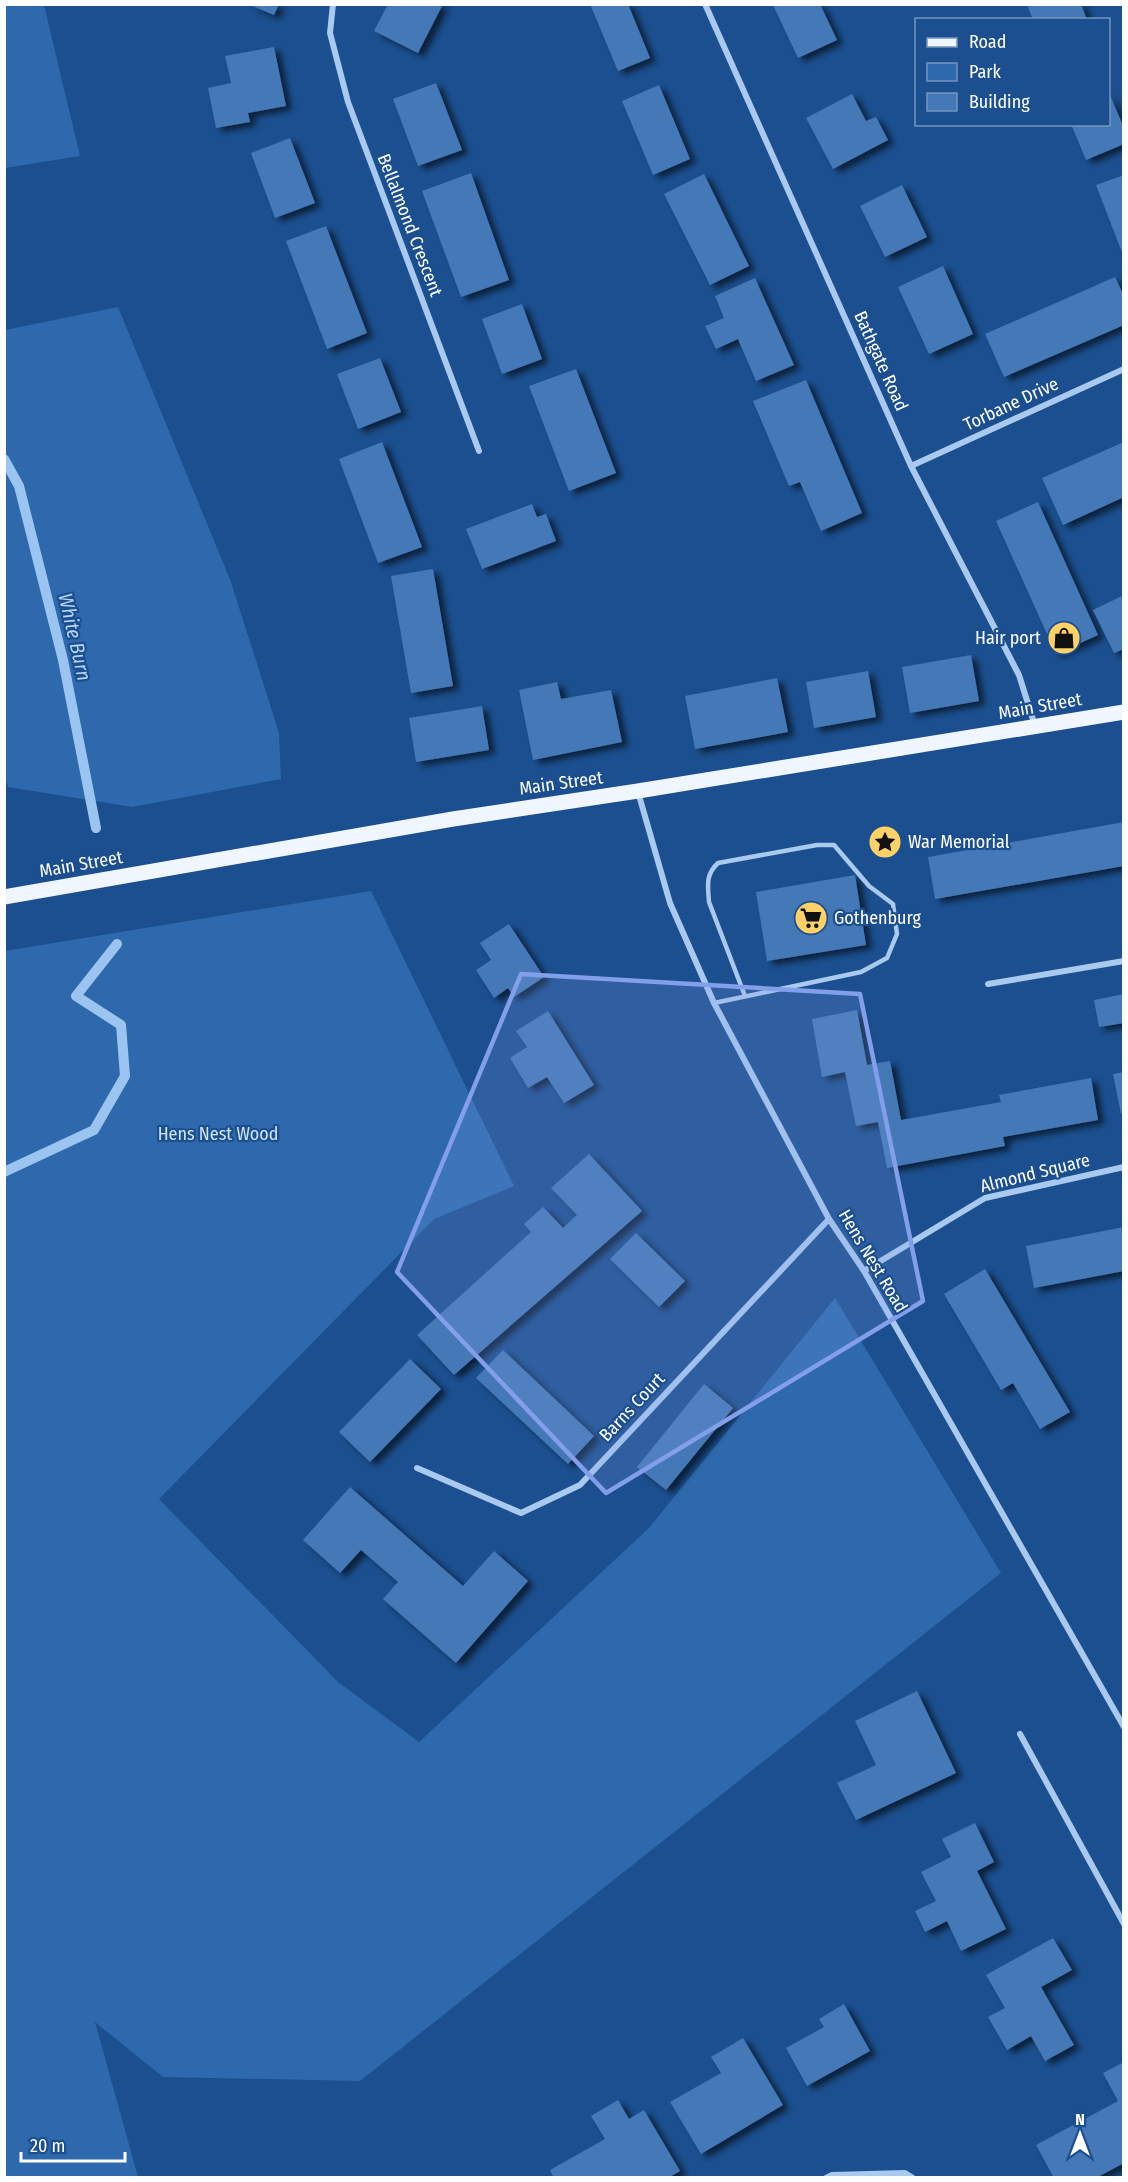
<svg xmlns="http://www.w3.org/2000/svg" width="1128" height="2182" viewBox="0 0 1128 2182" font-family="'Fira Sans Condensed',sans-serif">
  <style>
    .green { fill: #2e69ad }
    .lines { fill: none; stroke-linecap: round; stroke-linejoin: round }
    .stream { stroke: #9cc4f0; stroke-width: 10 }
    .building { fill: #4478b7; filter: url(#shadow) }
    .lane { stroke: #a9c9ee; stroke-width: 4.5 }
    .street { stroke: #a9c9ee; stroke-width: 6 }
    .primary { stroke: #f0f6ff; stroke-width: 15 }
    .marked { fill: #839eea; fill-opacity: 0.2; stroke: #839eea; stroke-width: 4.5; stroke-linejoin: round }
    .labels { text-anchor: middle; stroke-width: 4.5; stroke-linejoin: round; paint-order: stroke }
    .street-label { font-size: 18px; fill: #fff; stroke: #1b4f8f }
    .poi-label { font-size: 18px; fill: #fff; stroke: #1b4f8f; text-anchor: start }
    .park-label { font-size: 18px; fill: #cfe3fa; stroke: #1b4f8f }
    .water-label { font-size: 20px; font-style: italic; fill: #b5d3f5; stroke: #1b4f8f }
  </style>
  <defs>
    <filter id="shadow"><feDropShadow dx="6" dy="4" stdDeviation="3" flood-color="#0009"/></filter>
  </defs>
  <rect width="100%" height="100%" fill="#1b4f8f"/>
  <path class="green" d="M5 4 44 5 80 156 5 168Z
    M118 307 231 582 279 733 281 779 132 807 8 787 4 774 5 330Z
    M371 891 514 1186 434 1219 159 1499 338 1682 419 1742 649 1528 835 1298 1001 1573 360 2081 163 2077 95 2022 138 2177H5V951Z"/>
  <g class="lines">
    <path class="stream" d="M4 459 19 486 63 660 96 828
      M4 1172 94 1130 125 1076 121 1025 76 996 117 944"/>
  </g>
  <path class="building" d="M248 4H279L274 15Z
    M388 4H443L418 53 374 31Z
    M590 4H628L650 58 618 71Z
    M820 4 837 40 798 58 773 5Z
    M1027 4H1081L1087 20H1033Z
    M274 47 286 106 248 113 250 122 216 128 208 88 231 83 225 56Z
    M436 83 462 150 418 166 393 99Z
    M659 85 690 159 653 175 622 101Z
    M1109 93 1124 128V144L1086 160 1071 124H1108Z
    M852 94 866 121 876 117 888 140 833 169 806 118Z
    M290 138 315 203 275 218 251 153Z
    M471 173 509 280 461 297 422 191Z
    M704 174 749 266 710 285 664 194Z
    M1124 175V255H1123L1096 185Z
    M902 185 927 237 885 257 860 206Z
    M326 226 367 333 327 349 286 241Z
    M943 266 973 334 929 354 898 287Z
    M1115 277 1124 296V325L1004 377 985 334Z
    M755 278 794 365 756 381 738 339 716 349 705 326 724 318 715 296Z
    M522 304 542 359 502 374 482 319Z
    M380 358 401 412 358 429 337 374Z
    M576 369 616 473 569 491 529 386Z
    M806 380 862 513 821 531 800 482 789 486 753 401Z
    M382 442 422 547 378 563 339 459Z
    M1124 442V497L1063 525 1042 478Z
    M1038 502 1098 635 1056 654 996 521Z
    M532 504 537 517 546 514 556 541 482 569 466 529Z
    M433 569 453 686 411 693 391 576Z
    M1124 595V649L1114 653 1093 610Z
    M971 655 979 701 910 713 902 667Z
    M868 671 876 717 814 728 806 682Z
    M777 678 788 732 695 749 685 696Z
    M557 682 561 699 611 690 622 742 533 760 519 690Z
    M482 706 489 750 416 762 409 718Z
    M1124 822V866L935 899 928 857Z
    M855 875 866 945 767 961 756 892Z
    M509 924 544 977 514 997 508 988 494 998 476 970 491 960 480 943Z
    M1124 994V1023L1099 1027 1094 1000Z
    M857 1010 867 1065 890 1061 901 1120 1001 1102 999 1095 1091 1078 1098 1120 1003 1137 1005 1146 887 1168 878 1122 856 1126 845 1072 822 1077 812 1019Z
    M548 1011 594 1085 564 1103 547 1077 528 1088 510 1058 527 1047 516 1031Z
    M1124 1072V1114H1121L1113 1074Z
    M589 1154 642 1211 454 1375 417 1335 531 1232 524 1224 543 1207 563 1228 577 1215 551 1188Z
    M1124 1227V1271L1034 1288 1026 1246Z
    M636 1233 685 1281 659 1307 610 1259Z
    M985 1269 1070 1412 1040 1429 1013 1383 1001 1390 944 1294Z
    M503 1350 594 1436 568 1464 476 1378Z
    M410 1359 441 1389 370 1462 339 1432Z
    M704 1384 733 1408 666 1490 637 1467Z
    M350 1487 463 1586 494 1551 528 1581 456 1663 383 1599 398 1582 361 1550 340 1573 303 1540Z
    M917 1691 956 1773 856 1820 837 1783 876 1765 855 1721Z
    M975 1823 994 1862 977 1871 1006 1929 961 1951 947 1921 925 1932 915 1911 936 1901 921 1872 951 1857 942 1839Z
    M1053 1938 1072 1970 1041 1987 1074 2045 1045 2061 1031 2036 1007 2050 988 2017 1005 2008 986 1975Z
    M844 2004 870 2051 807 2086 786 2048 824 2027 819 2019Z
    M743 2038 783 2105 701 2154 670 2102 721 2073 711 2057Z
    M1124 2062V2163L1096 2178H1054L1036 2145 1118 2101 1103 2073Z
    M618 2100 629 2119 644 2110 680 2171 668 2178H554L550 2170 605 2139 591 2116Z"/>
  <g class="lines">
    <path class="lane" d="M714 1003 861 972 887 958 897 934 893 904 869 886 834 845H817L718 863C705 875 708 886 709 902L745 996"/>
    <path class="street" d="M333 4 330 33 348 102 479 451
      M705 4 911 466 1019 675 1035 726
      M911 466 1124 369
      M638 792 670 903 714 1003 829 1219 864 1271 1124 1727
      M988 984 1124 961
      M864 1271 985 1198 1124 1167
      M417 1468 521 1513 580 1485 829 1219
      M1020 1734 1124 1924
      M826 2178 832 2175 905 2173 913 2178"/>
    <path class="primary" d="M4 897 453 819 638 791 1124 712"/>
  </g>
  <path class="marked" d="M521 974 860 994 923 1301 606 1493 397 1272Z"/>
  <defs>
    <g id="shop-disc" transform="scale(1.725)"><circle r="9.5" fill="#ffd166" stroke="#1b4f8f"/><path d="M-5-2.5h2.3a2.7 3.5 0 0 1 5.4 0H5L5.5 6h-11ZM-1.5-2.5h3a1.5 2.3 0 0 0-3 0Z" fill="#111"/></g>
    <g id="sight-disc" transform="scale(1.725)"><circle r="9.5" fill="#ffd166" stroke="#1b4f8f"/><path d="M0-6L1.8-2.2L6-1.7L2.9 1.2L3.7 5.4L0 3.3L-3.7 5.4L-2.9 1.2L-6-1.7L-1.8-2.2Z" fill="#111"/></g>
    <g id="supermarket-disc" transform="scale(1.725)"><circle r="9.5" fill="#ffd166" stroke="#1b4f8f"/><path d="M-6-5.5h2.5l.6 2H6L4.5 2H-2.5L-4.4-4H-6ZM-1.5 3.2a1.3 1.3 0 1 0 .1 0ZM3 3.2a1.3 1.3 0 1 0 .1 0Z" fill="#111"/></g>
  </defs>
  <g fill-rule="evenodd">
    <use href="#shop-disc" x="1064" y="638"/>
    <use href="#sight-disc" x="885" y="842"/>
    <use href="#supermarket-disc" x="811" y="918"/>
  </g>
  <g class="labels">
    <g class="street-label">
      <text transform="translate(410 225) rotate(69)" y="6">Bellalmond Crescent</text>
      <text transform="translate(881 361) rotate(66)" y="6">Bathgate Road</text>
      <text transform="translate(1011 404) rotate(-25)" y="6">Torbane Drive</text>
      <text transform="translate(1040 706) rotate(-10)" y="6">Main Street</text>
      <text transform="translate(561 783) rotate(-8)" y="6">Main Street</text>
      <text transform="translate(81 864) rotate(-10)" y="6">Main Street</text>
      <text transform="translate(1035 1173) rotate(-14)" y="6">Almond Square</text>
      <text transform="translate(873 1261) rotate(59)" y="6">Hens Nest Road</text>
      <text transform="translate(632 1407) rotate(-47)" y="6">Barns Court</text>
    </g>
    <g class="poi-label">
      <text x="1041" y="644" text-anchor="end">Hair port</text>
      <text x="908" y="848">War Memorial</text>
      <text x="834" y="924">Gothenburg</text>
    </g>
    <g class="park-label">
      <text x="218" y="1140">Hens Nest Wood</text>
    </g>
    <g class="water-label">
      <text transform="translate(75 637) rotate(77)" y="7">White Burn</text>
    </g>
  </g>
  <rect width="1128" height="2182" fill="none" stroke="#ffffff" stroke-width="12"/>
  <rect x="915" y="18" width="195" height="108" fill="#1b4f8f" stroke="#7695bc" stroke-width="1.5"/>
  <rect x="927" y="38" width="30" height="9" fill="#f0f6ff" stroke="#7695bc" stroke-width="1.5"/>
  <text x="969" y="48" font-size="18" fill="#ffffff">Road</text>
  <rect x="927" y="63" width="30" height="18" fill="#2e69ad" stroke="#7695bc" stroke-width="1.5"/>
  <text x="969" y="78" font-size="18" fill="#ffffff">Park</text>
  <rect x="927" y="93" width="30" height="18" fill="#4478b7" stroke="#7695bc" stroke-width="1.5"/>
  <text x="969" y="108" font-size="18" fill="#ffffff">Building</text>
  <g transform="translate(1080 2134)" stroke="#1b4f8f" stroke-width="4.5" paint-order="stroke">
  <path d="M0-4.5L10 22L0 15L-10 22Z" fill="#ffffff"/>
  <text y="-9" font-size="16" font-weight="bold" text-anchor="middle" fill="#ffffff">N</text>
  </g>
  <path d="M21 2152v9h104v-9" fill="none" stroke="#ffffff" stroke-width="3"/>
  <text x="30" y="2152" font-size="18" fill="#ffffff" stroke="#1b4f8f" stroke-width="4.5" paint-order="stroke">20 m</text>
</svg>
